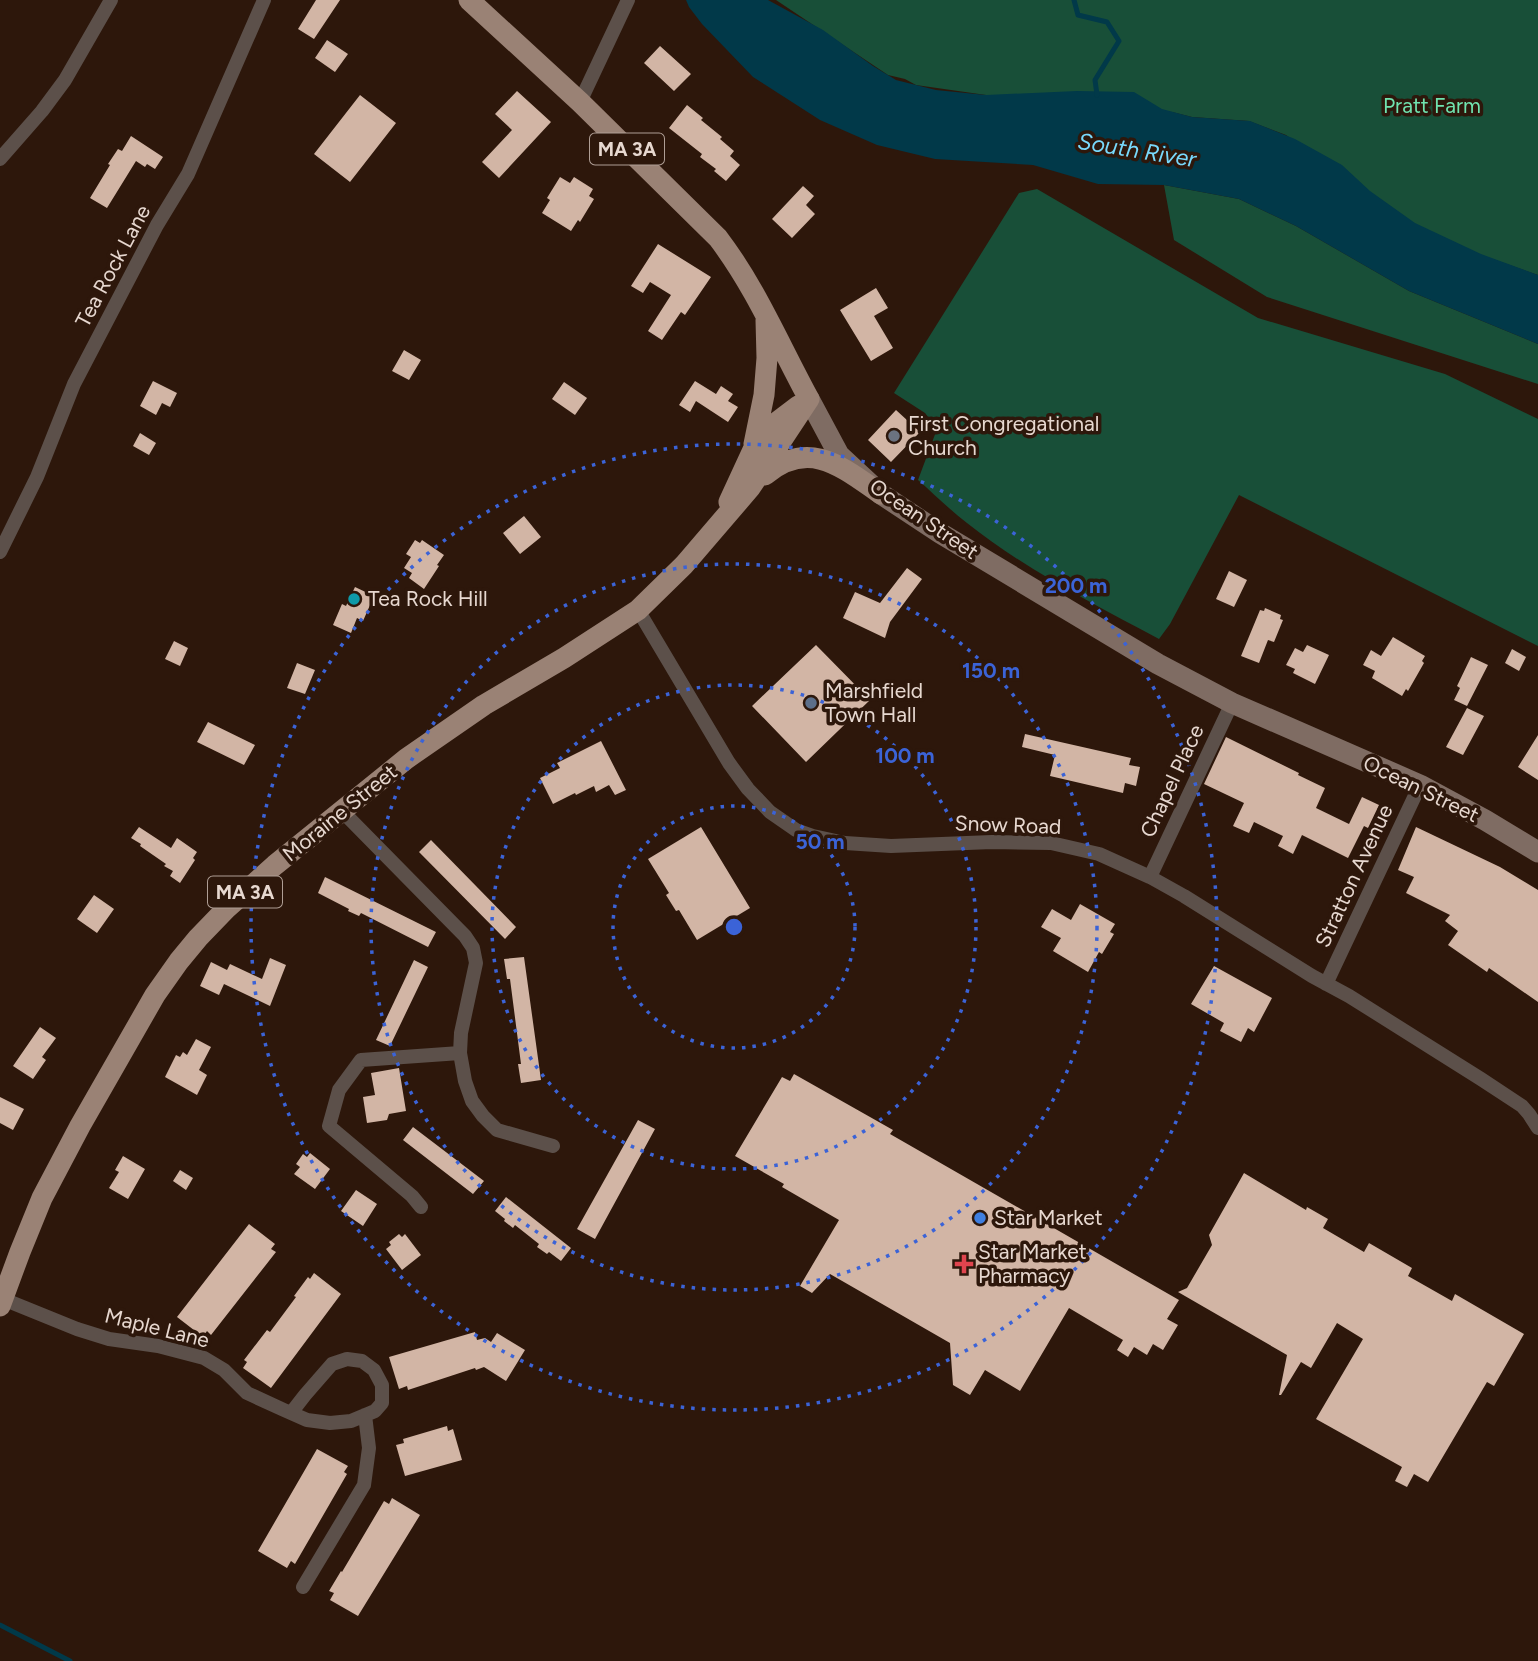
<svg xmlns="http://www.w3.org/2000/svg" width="1538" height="1661" viewBox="0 0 1538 1661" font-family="Figtree,sans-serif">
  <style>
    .green { fill: #184f38 }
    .water { fill: #013949 }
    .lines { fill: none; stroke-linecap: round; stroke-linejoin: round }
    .stream { stroke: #013949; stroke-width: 5 }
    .building { fill: #d2b5a5 }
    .street { stroke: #5c504a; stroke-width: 14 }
    .secondary { stroke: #7f6c63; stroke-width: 21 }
    .primary { stroke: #9a8275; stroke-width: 21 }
    .ring { fill: none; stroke: #3b63d7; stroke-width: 3.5; stroke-dasharray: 3.5 7 }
    .worship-dot { fill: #6b7280; stroke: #2d170b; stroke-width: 2.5 }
    .culture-dot { fill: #0f9aa8; stroke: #2d170b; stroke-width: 2.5 }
    .service-dot { fill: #5c6f8a; stroke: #2d170b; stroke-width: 2.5 }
    .shop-dot { fill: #3f7fe0; stroke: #2d170b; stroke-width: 2.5 }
    .health-dot { fill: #e0444e; stroke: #2d170b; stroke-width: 2.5 }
    .labels { text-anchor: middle; stroke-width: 7; stroke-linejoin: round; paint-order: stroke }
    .shield { fill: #2d170b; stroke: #af9e95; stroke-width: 2 }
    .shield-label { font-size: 19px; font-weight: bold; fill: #e7d8d0 }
    .park-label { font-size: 21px; fill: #70e3af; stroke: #2d170b }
    .street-label { font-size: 21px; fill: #e7d8d0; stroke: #2d170b }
    .poi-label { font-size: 21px; fill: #e7d8d0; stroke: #2d170b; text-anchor: start }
    .water-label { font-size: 23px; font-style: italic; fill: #78d9fc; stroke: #2d170b }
    .centre { fill: #3b63d7; stroke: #2d170b; stroke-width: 3.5 }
    .ring-label { font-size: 21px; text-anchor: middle; font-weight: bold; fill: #3b63d7; stroke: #2d170b; stroke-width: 7; stroke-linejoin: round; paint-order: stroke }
  </style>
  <rect width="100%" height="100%" fill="#2d170b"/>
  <path class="green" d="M776 0H1538V275L1414 232 1286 135 1249 121 1192 117 1172 112 986 95 916 85 905 79 888 75Z
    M1164 185 1239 199 1296 226 1409 291 1538 344V384L1267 297 1174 240Z
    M1037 189 1258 318 1445 374 1538 419V646L1239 495 1170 624 1159 639C1093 604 1025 569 967 523 950 510 934 494 918 480L937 429 925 413 894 393 1019 193Z"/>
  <path class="water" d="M686 0H768L823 30 873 66 896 80 936 90 986 95 1077 91 1134 92 1162 109 1192 117 1250 121 1295 139 1342 165 1370 191 1415 223 1481 254 1538 275V344L1409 291 1296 226 1239 199 1164 185 1098 184 1033 165 935 159 877 145 820 120 753 77 702 24 689 7Z"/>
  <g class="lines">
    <path class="stream" d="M1074 0 1078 15 1107 22 1119 41 1095 80 1097 95
      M0 1625 70 1661"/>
  </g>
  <path class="building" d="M316 0H340L314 39 298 29Z
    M327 40 348 54 335 72 315 58Z
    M660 46 691 74 674 91 644 63Z
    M517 91 551 122 499 178 482 162 512 130 495 114Z
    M360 95 396 123 350 182 314 154Z
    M687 105 703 118 701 120 722 137 720 139 734 151 730 156 740 165 726 181 714 171 716 169 700 157 702 154 669 128Z
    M131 136 163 157 155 169 147 164 145 167 136 161 107 208 90 198 110 165 108 164 118 149 122 151Z
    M560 177 570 183 574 177 593 189 589 196 594 199 580 222 578 220 571 231 542 213 550 200 547 198Z
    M803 186 814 196 806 205 815 214 792 238 772 219Z
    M658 244 711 277 685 315 681 312 662 340 648 331 671 295 650 282 643 293 631 286Z
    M876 288 888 308 874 316 893 348 871 361 840 310Z
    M404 350 421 360 409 380 392 371Z
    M153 381 177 393 170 407 162 403 156 415 140 406Z
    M695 381 716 394 721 386 733 394 728 401 738 407 728 422 696 401 690 412 679 405Z
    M564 382 587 398 575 415 552 399Z
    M896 410 920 432 891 462 868 440Z
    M140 433 156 443 149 455 133 446Z
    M524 516 541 537 520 554 503 533Z
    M415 540 420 543 422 540 444 555 437 565 439 566 424 589 409 578 412 573 404 568 411 557 406 554Z
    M907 568 922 579 890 622 885 638 843 618 855 592 880 603Z
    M1229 571 1247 580 1234 607 1216 599Z
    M355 587 374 596 363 621 357 618 351 633 333 625 342 604 346 606Z
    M1265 608 1281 615 1280 619 1283 620 1274 642 1268 640 1259 663 1241 656 1260 610 1264 611Z
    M1393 637 1425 656 1422 661 1424 663 1408 691 1406 689 1402 696 1372 678 1375 671 1363 665 1371 650 1381 656Z
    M174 641 188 648 180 666 165 659Z
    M816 645 870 700 806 762 752 706Z
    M1307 645 1329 655 1315 684 1293 673 1295 669 1286 665 1295 648 1303 652Z
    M1512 649 1526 657 1519 671 1505 663Z
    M1471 657 1488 665 1467 706 1454 700 1460 688 1457 686Z
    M297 663 315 670 305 694 287 688Z
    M1467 708 1484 716 1463 755 1446 747Z
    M208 722 255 745 244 765 197 742Z
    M1025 734 1131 758 1129 765 1140 767 1136 786 1125 783 1123 793 1050 776 1055 755 1022 747Z
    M1538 735V780L1518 767Z
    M1226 737 1299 773 1298 775 1325 788 1316 808 1349 824 1362 797 1379 805 1368 828 1364 826 1348 858 1302 835 1293 854 1278 846 1283 836 1254 822 1249 833 1233 826 1244 803 1204 784Z
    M601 741 626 790 615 795 609 785 596 792 594 786 576 795 575 793 553 804 540 778 560 768 557 763Z
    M139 827 171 848 177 838 197 852 193 858 195 860 180 883 170 876 173 871 164 866 166 864 140 846 141 844 131 838Z
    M701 827 750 908 697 940 679 910 676 911 666 895 669 893 648 859Z
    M1416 827 1500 867 1538 890V1002L1489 968 1487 972 1448 945 1458 931 1445 921 1450 915 1406 893 1414 877 1398 870Z
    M431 840 516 927 505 939 419 852Z
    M325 877 436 932 428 947 361 913 359 916 348 911 349 909 318 893Z
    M94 895 114 909 97 933 77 919Z
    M1080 904 1115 924 1110 932 1114 934 1102 954 1099 952 1088 972 1053 951 1061 938 1041 927 1052 909 1071 920Z
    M524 957 541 1080 521 1083 518 1064H521L510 979H507L504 959Z
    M270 958 286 965 270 1006 224 984 219 995 200 986 211 962 227 970 230 964 262 979Z
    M414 960 428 967 390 1046 376 1040Z
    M1214 966 1272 998 1254 1032 1248 1028 1241 1042 1220 1031 1224 1023 1191 1004Z
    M40 1027 56 1038 42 1057 46 1060 33 1079 13 1066Z
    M196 1039 211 1047 199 1070 207 1075 197 1095 165 1077 176 1055 180 1057 183 1052 187 1055Z
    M399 1068 406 1111 389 1114 387 1120 367 1123 363 1097 375 1095 371 1073Z
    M794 1074 893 1130 890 1134 1179 1300 1167 1319 1178 1325 1163 1350 1153 1344 1147 1355 1134 1347 1128 1357 1117 1350 1123 1340 1069 1308 1020 1391 985 1370 970 1395 953 1385 950 1343 830 1274 812 1293 800 1286 839 1220 782 1187 784 1184 735 1156 782 1077 790 1081Z
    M0 1097 24 1109 13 1130 0 1123Z
    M638 1120 655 1129 595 1239 577 1229Z
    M413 1127 484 1181 473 1194 403 1140Z
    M310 1153 330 1169 315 1189 294 1174 300 1167 296 1164 303 1154 307 1157Z
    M123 1156 145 1169 128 1199 109 1188 119 1172 115 1170Z
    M180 1170 193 1178 186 1190 173 1181Z
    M1244 1173 1306 1210 1307 1207 1328 1219 1323 1228 1364 1252 1369 1243 1412 1268 1408 1276 1452 1301 1455 1294 1524 1334 1494 1386 1487 1382 1428 1482 1414 1474 1407 1487 1395 1481 1402 1467 1316 1419 1363 1339 1337 1323 1311 1368 1301 1362 1281 1395H1279L1287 1355 1178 1292 1187 1288 1212 1245 1209 1235Z
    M356 1190 377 1204 363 1226 341 1211Z
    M506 1197 571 1248 561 1261 549 1252 547 1254 537 1247 539 1244 515 1225 513 1228 504 1221 505 1219 495 1211Z
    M249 1224 275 1244 271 1249 276 1252 211 1335 207 1331 203 1337 177 1317Z
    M399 1234 402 1237 405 1234 421 1255 402 1270 386 1249 391 1245 389 1242Z
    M314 1273 341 1294 271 1388 243 1368 247 1362 244 1360 267 1330 270 1332 296 1297 294 1296 308 1277 310 1279Z
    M475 1332 477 1340 485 1338 491 1342 497 1333 525 1350 506 1381 484 1367 476 1370 475 1368 408 1390 407 1386 399 1389 389 1357Z
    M447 1426 448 1431 453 1429 462 1460 405 1476 396 1445 404 1443 403 1439Z
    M317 1449 348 1466 344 1472 347 1474 295 1564 291 1561 287 1568 258 1551Z
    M392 1498 420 1515 358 1616 330 1600 334 1593 329 1591 341 1571 342 1572 384 1501 389 1504Z"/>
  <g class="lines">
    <path class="street" d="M580 102 628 0
      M0 159 42 111 65 80 111 0
      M0 552 37 477 74 384 157 225 188 174 264 0
      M638 610 729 763 748 789 770 812 796 830 813 836 845 843 891 846 992 842 1051 843 1099 854 1150 877 1184 896 1312 976 1349 996 1481 1079 1522 1106 1529 1114 1538 1128
      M342 811 465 936 473 948 476 963 461 1033 460 1053 465 1081 472 1101 483 1116 497 1130 553 1146
      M1150 877 1232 703
      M1326 984 1420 785
      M421 1207 412 1196 329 1126 339 1090 361 1060 460 1053
      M3 1299 77 1329 109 1339 158 1346 204 1358 224 1370 247 1393 284 1410 307 1420 330 1423 351 1421 375 1411 382 1403V1385L374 1370 362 1361 347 1359 332 1364 305 1395 291 1413
      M303 1587 364 1485 369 1448 365 1415"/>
    <path class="secondary" d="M809 399 839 455 881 494 940 533 1158 664 1232 703 1420 785 1485 820 1538 852"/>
    <path class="primary" d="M469 0 580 102 718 238C756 288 779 344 809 399
      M754 444 764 395 767 358 766 320
      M765 475C809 438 842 467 881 494
      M729 502 753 450 769 428 798 406
      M0 1306 20 1252 42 1198 80 1126 155 995 179 961 198 938 226 909 275 865 406 759 484 705 564 658 638 610 684 565 750 488 809 399"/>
  </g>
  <g class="ring">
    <circle cx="734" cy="927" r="121"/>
    <circle cx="734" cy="927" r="242"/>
    <circle cx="734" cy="927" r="363"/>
    <circle cx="734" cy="927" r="483"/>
  </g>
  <circle class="worship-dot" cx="894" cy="436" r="7"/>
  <circle class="culture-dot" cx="354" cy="599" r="7"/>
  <circle class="service-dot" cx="811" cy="703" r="7"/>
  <circle class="shop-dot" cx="980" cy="1218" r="7"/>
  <path class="health-dot" d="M960.5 1253.5h7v7h7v7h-7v7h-7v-7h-7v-7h7z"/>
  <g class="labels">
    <g class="shield">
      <rect x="590" y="133.5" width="74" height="31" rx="5"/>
      <rect x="208" y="876.5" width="74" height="31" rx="5"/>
    </g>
    <g class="shield-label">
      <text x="627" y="156">MA 3A</text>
      <text x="245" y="899">MA 3A</text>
    </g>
    <g class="park-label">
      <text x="1432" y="113">Pratt Farm</text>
    </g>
    <g class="street-label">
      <text transform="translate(113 266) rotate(-62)" y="7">Tea Rock Lane</text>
      <text transform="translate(924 519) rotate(34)" y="7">Ocean Street</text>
      <text transform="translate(1172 781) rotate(-65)" y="7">Chapel Place</text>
      <text transform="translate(1421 789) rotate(26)" y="7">Ocean Street</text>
      <text transform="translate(340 813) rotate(-39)" y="7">Moraine Street</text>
      <text transform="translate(1008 825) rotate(2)" y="7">Snow Road</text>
      <text transform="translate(1354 876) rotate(-65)" y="7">Stratton Avenue</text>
      <text transform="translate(157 1328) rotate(14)" y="7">Maple Lane</text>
    </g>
    <g class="poi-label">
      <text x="908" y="431">First Congregational<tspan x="908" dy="24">Church</tspan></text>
      <text x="368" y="606">Tea Rock Hill</text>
      <text x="825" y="698">Marshfield<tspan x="825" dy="24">Town Hall</tspan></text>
      <text x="994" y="1225">Star Market</text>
      <text x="978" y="1259">Star Market<tspan x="978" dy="24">Pharmacy</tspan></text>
    </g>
    <g class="water-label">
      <text transform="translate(1137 150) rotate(9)" y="8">South River</text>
    </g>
  </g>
  <circle cx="734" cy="927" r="10" class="centre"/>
  <g class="ring-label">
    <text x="1076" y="593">200 m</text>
    <text x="991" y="678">150 m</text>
    <text x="905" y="763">100 m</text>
    <text x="820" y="849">50 m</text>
  </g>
</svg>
